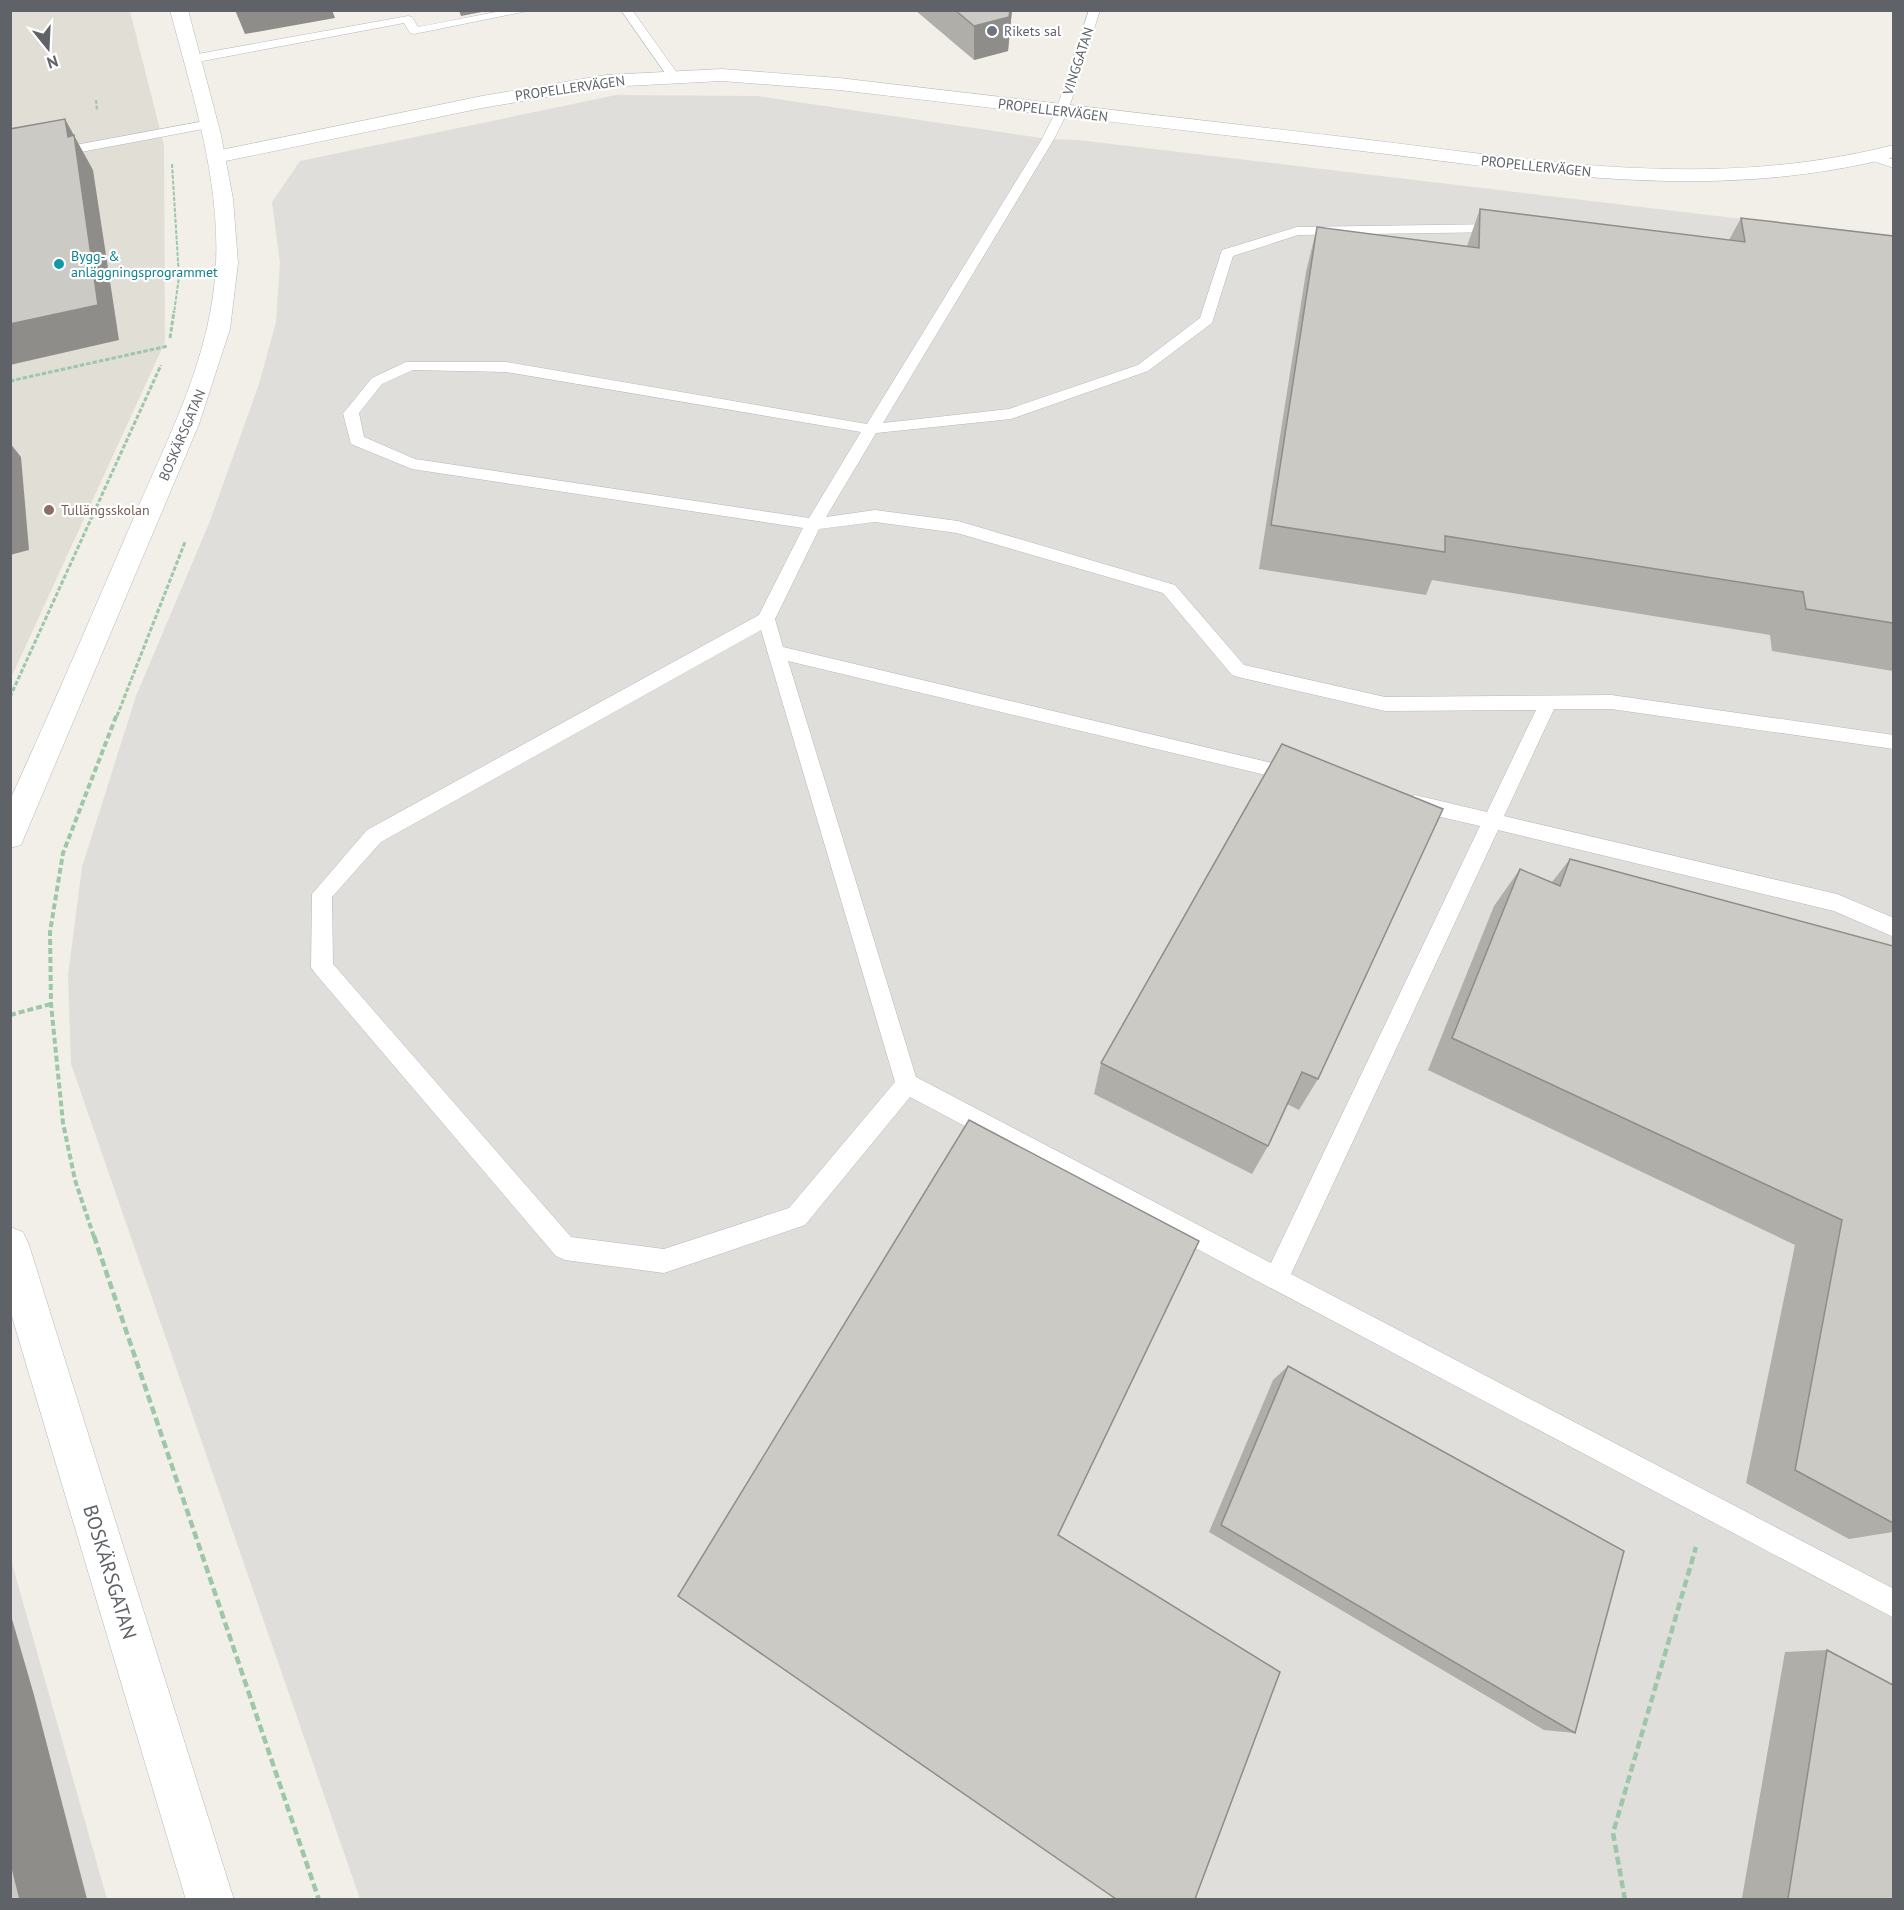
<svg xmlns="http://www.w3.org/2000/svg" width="1904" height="1910" viewBox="0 0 1904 1910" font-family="'PT Sans',sans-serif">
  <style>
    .industrial { fill: #e0deda }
    .education { fill: #e1ded6 }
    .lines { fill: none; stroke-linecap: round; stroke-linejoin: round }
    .service-casing { stroke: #b5b8bc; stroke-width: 1 }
    .minor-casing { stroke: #b5b8bc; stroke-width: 1 }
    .tertiary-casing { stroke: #b5b8bc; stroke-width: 1 }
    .path-far3 { stroke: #9cc7a9; stroke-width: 2; stroke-dasharray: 4 1.5; stroke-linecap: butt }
    .path-far2 { stroke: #9cc7a9; stroke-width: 3; stroke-dasharray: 4.5 2; stroke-linecap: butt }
    .path-far1 { stroke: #9cc7a9; stroke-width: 4; stroke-dasharray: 6 3; stroke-linecap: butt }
    .path { stroke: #9cc7a9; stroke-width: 4.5; stroke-dasharray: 8 4; stroke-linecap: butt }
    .service { fill: #fff; fill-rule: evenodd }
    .minor { fill: #fff; fill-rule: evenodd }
    .tertiary { fill: #fff; fill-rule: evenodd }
    .wall { fill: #afaea9 }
    .shaded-wall { fill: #8f8d8a }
    .building { fill: #cccac5; stroke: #8f8d8a; stroke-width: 1.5 }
    .worship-dot { fill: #6b7280; stroke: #fff; stroke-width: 2 }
    .culture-dot { fill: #0f9aa8; stroke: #fff; stroke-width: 2 }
    .education-dot { fill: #8d6e63; stroke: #fff; stroke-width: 2 }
    .labels { text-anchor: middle; stroke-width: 4.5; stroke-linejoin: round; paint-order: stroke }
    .far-worship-label { font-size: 14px; fill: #5b616d; stroke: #fff; text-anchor: start }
    .far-street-label { font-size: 14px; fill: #5f6368; stroke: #fff }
    .far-culture-label { font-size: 14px; fill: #0d838f; stroke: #fff; text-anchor: start }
    .far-education-label { font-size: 14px; fill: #785e54; stroke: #fff; text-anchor: start }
    .near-street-label { font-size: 20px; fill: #5f6368; stroke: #fff }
  </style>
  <rect width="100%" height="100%" fill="#f1efe8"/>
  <path class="industrial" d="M616 95 757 96 1048 139 1078 140 1893 237V1899H360L71 1064 68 975 82 867 136 696 210 521 259 384 276 322 280 263 272 202 300 161Z
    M11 1560 107 1899H11Z"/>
  <path class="education" d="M11 11H130L164 146 165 342 11 678Z"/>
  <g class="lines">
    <g class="service-casing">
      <path id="service" d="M506 10H532L414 34 410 33 404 23 192 63 186 59 192 55 408 16 412 17 418 27Z
        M621 10H632L680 77 678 80H670Z
        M1089 10H1100L1068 111 1054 139 883 423 1009 409 1138 365 1200 318 1222 250 1297 227 1501 224 1508 228 1501 232 1298 235 1233 256 1212 323 1148 371 1011 419 876 433 826 517 875 510 958 521 1175 585 1244 665 1385 697 1611 695 1894 735V749L1611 709H1554L1504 816 1837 894 1894 918V937L1834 911 1498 830 1291 1274 1894 1589V1618L910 1097 805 1225 664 1273 565 1260 556 1256 315 973 311 967 312 894 367 830 759 615 803 528 412 469 351 444 343 413 346 410 372 378 406 362H506L867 424 1042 139 1056 111ZM413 370 506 372 861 432 809 518 415 459 364 437 359 413 382 384ZM875 522 957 533 1163 593 1232 675 1238 677 1385 711 1536 710 1487 812 1415 795 1408 798 1405 803 1408 808 1415 811 1480 826 1271 1263 916 1077 788 661 1295 782 1302 780 1305 775 1302 770 783 647 775 619 819 529ZM761 630 895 1082 789 1208 664 1249 571 1237 333 964 332 897 381 842Z
        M210 120 216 124 214 127 54 157 10 159V151L54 149Z
        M1874 153 1894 160V168L1870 160 1868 157Z"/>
    </g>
    <g class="minor-casing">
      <path id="minor" d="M722 69 839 78C1010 98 1182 118 1353 138 1540 160 1707 192 1894 145V157C1707 204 1540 172 1353 150 1182 130 1010 110 839 90L722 81 606 87 482 108 216 163 209 161 206 157 209 153 216 151 482 96 606 75Z"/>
    </g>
    <g class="tertiary-casing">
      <path id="tertiary" d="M170 10H188L221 135 233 199 238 263 230 329 199 424 21 845 10 848V800C53 706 93 612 134 517 169 435 212 355 216 264 220 178 192 93 170 10Z
        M10 1227 23 1232 29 1245 234 1900H186L10 1310Z"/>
    </g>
    <path class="path-far3" d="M96 100 97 111
      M172 164 179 277 174 313"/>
    <path class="path-far2" d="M170 338 174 311
      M10 381 168 346
      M10 697 161 365
      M117 716 185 542"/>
    <path class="path-far1" d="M10 1015 51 1004
      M94 1237 75 1180 63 1123 51 1004 50 932 63 853 117 714"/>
    <path class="path" d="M94 1236 319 1900
      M1625 1900 1613 1833 1696 1547"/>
    <use href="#service" class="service"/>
    <use href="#minor" class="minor"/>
    <use href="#tertiary" class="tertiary"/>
  </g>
  <path class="wall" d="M915 10H1012L1008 51 974 60Z
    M1480 209 1729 240 1741 218 1893 236V671L1772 651 1770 635 1432 580 1426 595 1259 569 1306 272 1317 227 1467 246Z
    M1282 744 1318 1079 1299 1110 1287 1104 1268 1146 1252 1174 1094 1094 1101 1063Z
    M1570 859 1893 946V1532L1849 1539 1746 1483 1795 1245 1428 1070 1494 906 1520 869 1552 882Z
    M1288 1366 1575 1733 1544 1730 1209 1532 1273 1380Z
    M1827 1650 1893 1899H1744L1742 1898 1785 1652Z"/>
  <path class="shaded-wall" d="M235 10H332L335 18 245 34Z
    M459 10H492L461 16Z
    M1010 10H1012L1008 51 974 60V26Z
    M65 119 93 170 119 340 10 365V324L68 137Z
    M10 443 21 457 29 550 10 555Z
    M10 1612 34 1695 87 1899H20L10 1859Z"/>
  <path class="building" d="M955 10H1010L1009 17 974 26Z
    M65 119 68 137 74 135 98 305 10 324V129Z
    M1480 209 1745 242 1741 218 1893 236V623L1806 609 1803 592 1445 536V552L1271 525 1317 227 1479 248Z
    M1282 744 1443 809 1318 1079 1302 1072 1268 1146 1101 1063Z
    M1570 859 1893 946V1523L1795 1470 1842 1220 1452 1038 1520 869 1560 886Z
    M969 1120 1199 1241 1058 1535 1280 1672 1195 1899H1116L678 1596Z
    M1288 1366 1624 1551 1575 1733 1221 1525Z
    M1827 1650 1893 1685V1899H1788Z
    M10 1859 20 1899H10Z"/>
  <circle class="worship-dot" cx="992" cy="31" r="6"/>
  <circle class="culture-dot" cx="59" cy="264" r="6"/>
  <circle class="education-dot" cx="49" cy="510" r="6"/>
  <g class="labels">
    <g class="far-worship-label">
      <text x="1004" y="36">Rikets sal</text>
    </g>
    <g class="far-street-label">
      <text transform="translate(1078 61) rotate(-72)" y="5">VINGGATAN</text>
      <text transform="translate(570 88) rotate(-8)" y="5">PROPELLERVÄGEN</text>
      <text transform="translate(1053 110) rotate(7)" y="5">PROPELLERVÄGEN</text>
      <text transform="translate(1536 166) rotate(6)" y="5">PROPELLERVÄGEN</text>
      <text transform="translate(182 435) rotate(-67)" y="5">BOSKÄRSGATAN</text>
    </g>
    <g class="far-culture-label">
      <text x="71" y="261">Bygg- &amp;<tspan x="71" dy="16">anläggningsprogrammet</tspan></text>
    </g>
    <g class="far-education-label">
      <text x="61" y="515">Tullängsskolan</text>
    </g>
    <g class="near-street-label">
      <text transform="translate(110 1572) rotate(73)" y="7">BOSKÄRSGATAN</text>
    </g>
  </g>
  <rect width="1904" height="1910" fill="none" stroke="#5f6368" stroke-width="24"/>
  <g transform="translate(48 48) rotate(162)" stroke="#ffffff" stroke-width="4.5" paint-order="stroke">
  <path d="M0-4.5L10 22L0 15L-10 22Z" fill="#5f6368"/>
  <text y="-9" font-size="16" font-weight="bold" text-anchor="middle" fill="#5f6368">N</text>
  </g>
</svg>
